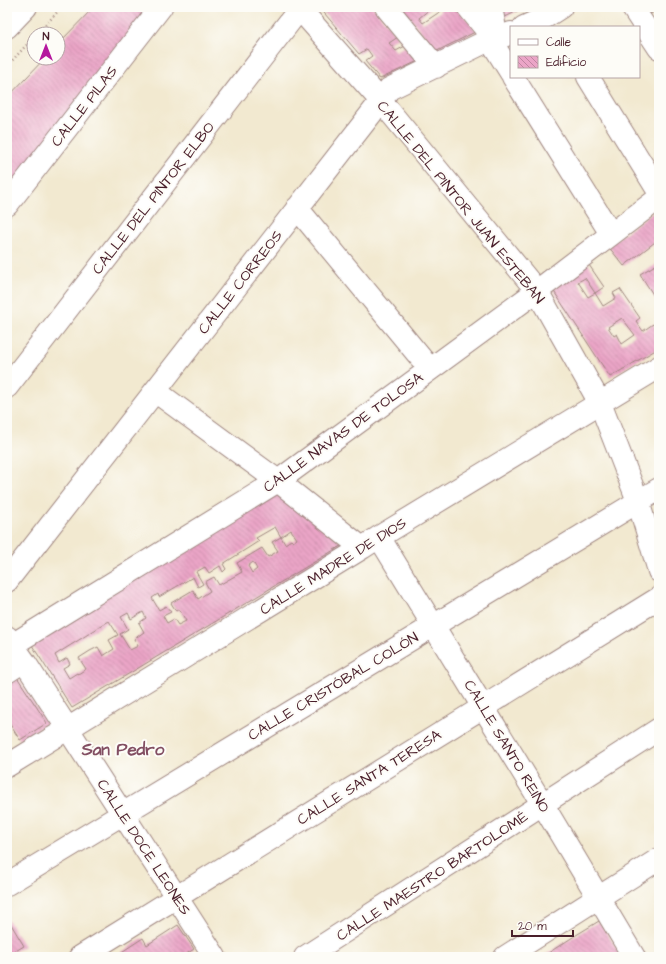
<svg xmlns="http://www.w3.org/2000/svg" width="666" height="964" viewBox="0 0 666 964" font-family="'Architects Daughter',sans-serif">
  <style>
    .building { fill: url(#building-back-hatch); fill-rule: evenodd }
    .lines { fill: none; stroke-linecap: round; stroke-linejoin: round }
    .street-casing { stroke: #9e847e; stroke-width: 24 }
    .secondary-casing { stroke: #9e847e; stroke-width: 24 }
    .primary-casing { stroke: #9e847e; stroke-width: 24 }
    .path { stroke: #9e847e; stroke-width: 2.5; stroke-dasharray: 1 3; stroke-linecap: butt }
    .street { stroke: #fff; stroke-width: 22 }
    .secondary { stroke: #fff; stroke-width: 22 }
    .primary { stroke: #fff; stroke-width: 22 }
    .labels { text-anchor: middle; stroke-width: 4; stroke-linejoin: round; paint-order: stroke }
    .street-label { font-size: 15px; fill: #4a1f2b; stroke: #fdfcf7 }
    .quarter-label { font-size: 17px; font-weight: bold; fill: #824e62; stroke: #fdfcf7 }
  </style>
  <defs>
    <pattern id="building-back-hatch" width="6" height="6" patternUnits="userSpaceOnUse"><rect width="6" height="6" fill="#eba5c7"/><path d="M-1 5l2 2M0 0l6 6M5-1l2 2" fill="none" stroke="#c086a2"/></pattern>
  </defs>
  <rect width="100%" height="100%" fill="#fdfcf7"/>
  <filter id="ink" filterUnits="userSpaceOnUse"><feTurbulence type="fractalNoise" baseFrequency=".025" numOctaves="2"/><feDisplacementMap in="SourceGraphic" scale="8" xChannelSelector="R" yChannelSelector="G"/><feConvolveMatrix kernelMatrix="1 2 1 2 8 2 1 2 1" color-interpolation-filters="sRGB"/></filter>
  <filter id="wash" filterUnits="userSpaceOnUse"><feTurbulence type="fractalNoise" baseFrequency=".012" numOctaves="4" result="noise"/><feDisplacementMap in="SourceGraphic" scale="16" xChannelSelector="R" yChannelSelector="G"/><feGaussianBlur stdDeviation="0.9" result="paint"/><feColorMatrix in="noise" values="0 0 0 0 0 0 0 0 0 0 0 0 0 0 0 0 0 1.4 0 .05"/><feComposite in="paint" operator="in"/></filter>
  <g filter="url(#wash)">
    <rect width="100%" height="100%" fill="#f2e9d0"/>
    <g id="blocks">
      <path class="building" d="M94 7H151L7 191V98L45 58H58V44Z
        M319 7H346L348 10 351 7H373L398 37 389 43 396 51 405 46 418 61 380 79 365 61 372 56 367 49 359 54Z
        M401 7H429L430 9 419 18 423 23 441 11 438 7H457L477 31 437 51Z
        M501 7H526L503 18Z
        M647 7H659V25L655 19 658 16 655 11 651 14Z
        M659 207V239L624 266 608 246Z
        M587 262 604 287 595 293 585 278 578 282 588 297 595 293 603 306 616 298 613 293 620 289 640 318 636 321 643 331 653 324 659 333V348L610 377 553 290ZM622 318 635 335 622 344 617 334 614 336 608 327Z
        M659 263V304L640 274Z
        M278 492 344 544 72 708 30 642ZM275 527 281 537 272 542 278 551 268 557 262 548 237 563 242 572 219 585 214 577 205 582 210 591 198 599 193 590 171 603 176 611 179 609 186 621 178 625 174 619 167 623 163 616 171 612 166 606 159 610 152 598 158 594 159 597 193 577 198 587 203 584 196 572 205 567 209 573 220 566 223 572 226 569 223 564 259 541 256 538ZM291 530 297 539 293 542 291 540 285 544 281 537ZM253 562 257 569 252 573 248 566ZM143 612 146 618 139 623 144 632 134 639 138 646 130 650 120 634 128 629 121 617 128 613 131 619ZM109 621 118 635 109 640 114 649 103 656 98 647 90 651 79 658 86 669 78 674 77 673 69 678 63 668 70 664 67 658 59 663 55 655Z
        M17 677 47 723 20 740 7 720V682Z
        M9 921 24 946 7 956V922Z
        M599 921 622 957H542L573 937Z
        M178 925 194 949 182 957H114L143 938 147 945Z"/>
    </g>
  </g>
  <g filter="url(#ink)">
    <use href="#blocks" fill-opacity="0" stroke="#9e847e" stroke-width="1"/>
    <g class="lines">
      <g class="street-casing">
        <path id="street" d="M386 7 436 67
          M468 7 485 28 491 41 511 73
          M632 7 659 48
          M524 27 544 18 561 7
          M491 41 494 23 491 7
          M513 77 611 234
          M588 77 659 192
          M381 101 537 291 600 403 638 501 659 571
          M7 205 161 7
          M297 208 430 369
          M7 387 301 7
          M155 391 278 481 362 548
          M379 537 543 805 634 957
          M7 581 381 101 389 89 483 43 501 37 511 33
          M7 637 24 661 215 957
          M12 645 278 481 537 291 659 198
          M7 672 24 661
          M7 766 362 548 379 537 659 367
          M7 884 659 489
          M80 957 659 598
          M305 957 659 729
          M505 957 659 859"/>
      </g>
      <g class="secondary-casing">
        <path id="secondary" d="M298 7 381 101"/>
      </g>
      <g class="primary-casing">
        <path id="primary" d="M7 27 26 7"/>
      </g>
      <path class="path" d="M37 34 62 7
        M7 66 34 37"/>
      <use href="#street" class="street"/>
      <use href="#secondary" class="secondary"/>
      <use href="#primary" class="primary"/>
    </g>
  </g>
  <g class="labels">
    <g class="street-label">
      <text transform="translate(84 106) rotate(-52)" y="5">CALLE PILAS</text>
      <text transform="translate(153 198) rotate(-52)" y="5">CALLE DEL PINTOR ELBO</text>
      <text transform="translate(461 202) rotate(51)" y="5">CALLE DEL PINTOR JUAN ESTEBAN</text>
      <text transform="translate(240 282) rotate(-52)" y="5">CALLE CORREOS</text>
      <text transform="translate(343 432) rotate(-36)" y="5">CALLE NAVAS DE TOLOSA</text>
      <text transform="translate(333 566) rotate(-32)" y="5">CALLE MADRE DE DIOS</text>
      <text transform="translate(333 686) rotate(-31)" y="5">CALLE CRISTÓBAL COLÓN</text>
      <text transform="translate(507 746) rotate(59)" y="5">CALLE SANTO REINO</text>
      <text transform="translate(369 777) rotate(-32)" y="5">CALLE SANTA TERESA</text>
      <text transform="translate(144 847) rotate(57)" y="5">CALLE DOCE LEONES</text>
      <text transform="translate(432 876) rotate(-33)" y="5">CALLE MAESTRO BARTOLOMÉ</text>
    </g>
    <g class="quarter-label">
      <text x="123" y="755">San Pedro</text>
    </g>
  </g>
  <rect width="666" height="964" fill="none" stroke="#fdfcf7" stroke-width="24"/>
  <rect x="510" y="26" width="130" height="52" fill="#fdfcf7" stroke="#b5a4a5"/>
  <rect x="518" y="39" width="20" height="6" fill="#ffffff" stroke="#b5a4a5"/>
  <text x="546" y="46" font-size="12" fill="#4a1f2b">Calle</text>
  <rect x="518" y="56" width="20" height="12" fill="url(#building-back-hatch)" stroke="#b5a4a5"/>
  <text x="546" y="66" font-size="12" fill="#4a1f2b">Edificio</text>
  <g transform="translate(46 46)"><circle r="19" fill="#fdfcf7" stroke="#b5a4a5"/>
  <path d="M0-3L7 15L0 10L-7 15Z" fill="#b5179e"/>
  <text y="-6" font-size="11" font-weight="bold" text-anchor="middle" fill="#4a1f2b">N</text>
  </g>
  <path d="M512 930v6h61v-6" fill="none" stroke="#4a1f2b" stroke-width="2"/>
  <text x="518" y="930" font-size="12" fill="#4a1f2b" stroke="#fdfcf7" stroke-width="3" paint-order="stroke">20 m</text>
</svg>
